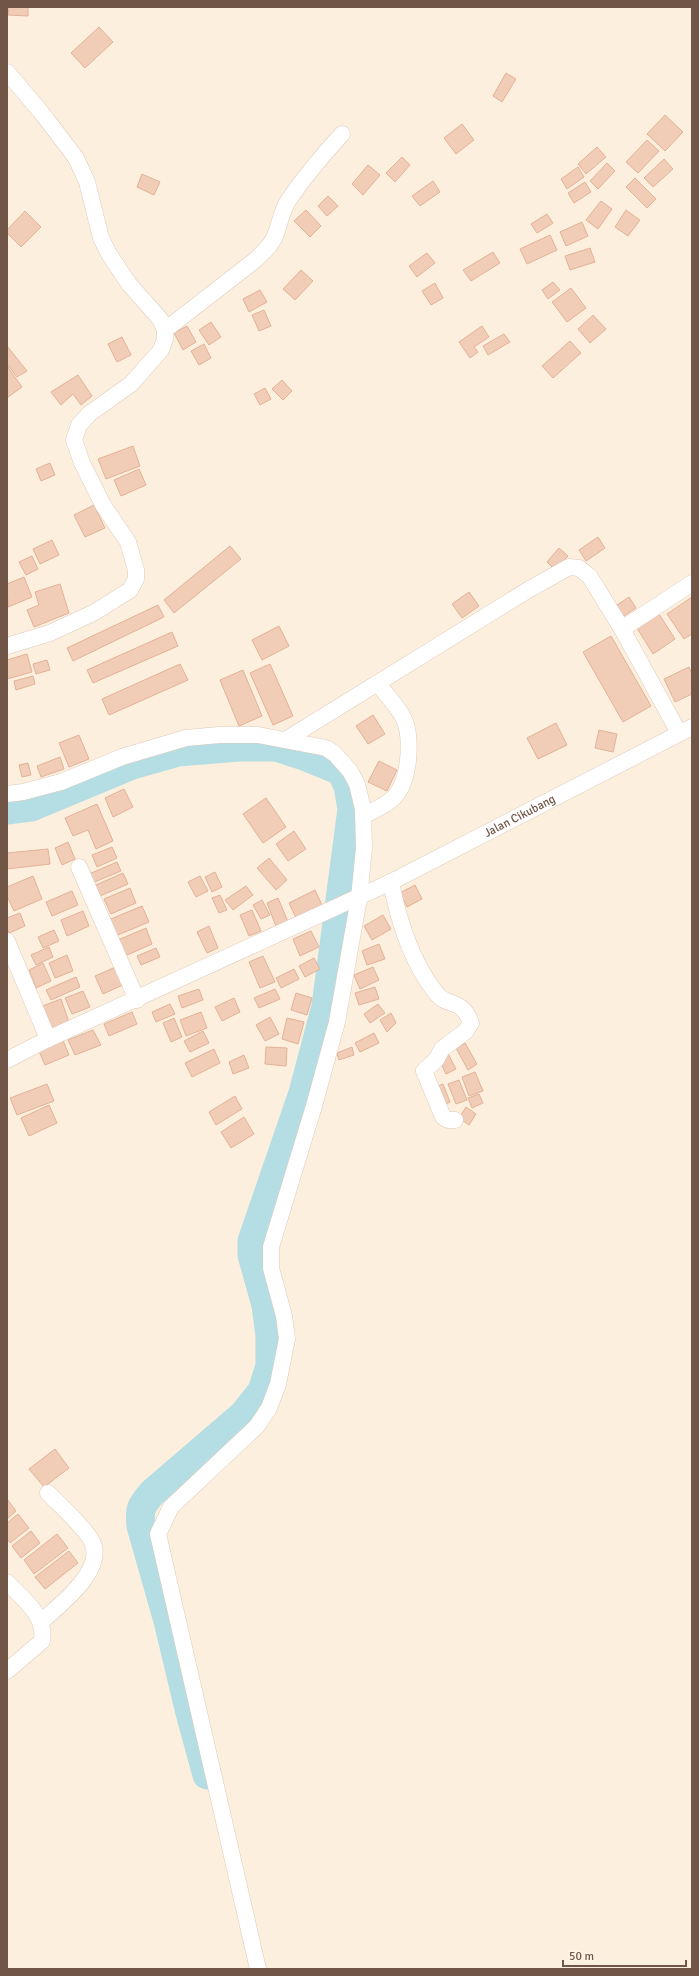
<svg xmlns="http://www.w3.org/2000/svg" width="699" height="1976" viewBox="0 0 699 1976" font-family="Signika,sans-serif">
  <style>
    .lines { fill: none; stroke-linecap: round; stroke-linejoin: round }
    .river { stroke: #b4dee4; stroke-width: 29 }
    .building { fill: #f1ccb7; stroke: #e3b297 }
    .minor-casing { stroke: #dfcbbb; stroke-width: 17 }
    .minor { stroke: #fff; stroke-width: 16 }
    .labels { text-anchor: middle; stroke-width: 3; stroke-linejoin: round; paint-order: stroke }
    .street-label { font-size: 12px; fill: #715547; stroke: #fff4e4 }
  </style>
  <rect width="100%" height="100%" fill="#fcefde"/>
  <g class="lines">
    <path class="river" d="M7 810 31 807 132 765 178 752 239 747H276L304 756 341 771 348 786 352 809 326 1006 303 1093 252 1241V1255L266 1305 270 1336V1366L262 1391 244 1414 152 1493C141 1506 139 1509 141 1526L168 1621 190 1713 207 1775"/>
  </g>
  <path class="building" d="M9 7H28V16L8 15Z
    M99 27 113 42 85 68 71 53Z
    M506 73 516 79 502 102 493 96Z
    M665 115 683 132 665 151 647 134Z
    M462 124 474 140 456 154 444 138Z
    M647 140 659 151 638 173 626 162Z
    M597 147 606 157 586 174 578 164Z
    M402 157 410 165 395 182 386 173Z
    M664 159 673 169 653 187 644 178Z
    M607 163 615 171 598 189 590 181Z
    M368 165 380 175 363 195 352 184Z
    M578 167 584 177 567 189 561 179Z
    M142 174 160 182 154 195 137 187Z
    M635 178 656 199 647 208 626 187Z
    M433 181 440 192 420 206 412 196Z
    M585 182 591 192 574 203 568 193Z
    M328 196 338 206 327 216 318 206Z
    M601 201 612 209 598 229 586 220Z
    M306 210 321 226 310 237 294 221Z
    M626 210 640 220 628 236 615 227Z
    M25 211 41 227 21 247 7 233V230Z
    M547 214 553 223 537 233 531 224Z
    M582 222 588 236 566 246 560 232Z
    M550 235 557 250 527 264 520 249Z
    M590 248 595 262 570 270 565 256Z
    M493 252 500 263 471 281 463 270Z
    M427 253 435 263 417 277 409 266Z
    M301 270 313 281 295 300 283 289Z
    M553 282 560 290 548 299 542 290Z
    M435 283 443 298 431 305 422 291Z
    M571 288 586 308 567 322 552 302Z
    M260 290 267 302 249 312 243 299Z
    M264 310 271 326 259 331 252 315Z
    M593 315 606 329 590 343 578 329Z
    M211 322 221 337 209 345 199 330Z
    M187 326 196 342 183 350 174 333Z
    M482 326 489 337 474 347 478 352 470 358 459 342Z
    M504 334 510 342 488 355 483 346Z
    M122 337 131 355 117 362 108 344Z
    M570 341 581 353 553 378 542 366Z
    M204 344 211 358 199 365 191 351Z
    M7 346 27 371 17 377 7 364Z
    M7 366 22 387 8 397 7 395Z
    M78 375 92 396 81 405 73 394 61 405 51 392Z
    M282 380 292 391 283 400 272 389Z
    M265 388 271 399 260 405 254 394Z
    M133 446 140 466 106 479 98 459Z
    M50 463 55 475 41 481 36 469Z
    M139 469 146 485 121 496 114 480Z
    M94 505 105 528 85 537 74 515Z
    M598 537 605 548 586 561 579 550Z
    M52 540 59 555 40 564 33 549Z
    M230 546 241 559 174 613 164 600Z
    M559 548 568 556 555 570 547 562Z
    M32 556 38 569 26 575 19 562Z
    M24 577 32 597 8 607 7 584Z
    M60 584 69 613 34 627 27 610 39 605 35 592Z
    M469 592 479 606 462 618 452 604Z
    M629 597 636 608 621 618 614 607Z
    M692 597V634L684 639 667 614Z
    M158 605 164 617 73 661 67 648Z
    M659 614 675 639 653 654 637 628Z
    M279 626 289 646 262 660 252 640Z
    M172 632 178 646 93 683 87 670Z
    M611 636 651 706 623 722 583 652Z
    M27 654 32 672 7 679V660Z
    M47 660 50 670 36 674 33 664Z
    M180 664 188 680 109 715 102 699Z
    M270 664 293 716 273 725 250 673Z
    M689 667 692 674V694L675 702 664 679Z
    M243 670 262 716 239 726 220 680Z
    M33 676 35 684 16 690 14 681Z
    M373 715 385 734 368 744 356 726Z
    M556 723 567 745 538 759 527 738Z
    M599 730 617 734 613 752 595 748Z
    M79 735 89 759 69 767 59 743Z
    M60 757 64 769 41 777 37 766Z
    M379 761 397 770 387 791 368 782Z
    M28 763 31 775 22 777 19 765Z
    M124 789 133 807 113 817 105 798Z
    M266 798 286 827 263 843 243 814Z
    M97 804 113 841 96 849 88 830 73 836 65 818Z
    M294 831 306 849 288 861 276 844Z
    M68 842 75 859 62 865 55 848Z
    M112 847 117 858 97 867 92 855Z
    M48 849 50 864 7 869V853Z
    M269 858 287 880 276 890 257 868Z
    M117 862 121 871 92 883 89 874Z
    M215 872 222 887 212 892 205 877Z
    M123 873 128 884 100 896 96 885Z
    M33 876 42 899 14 911 7 896V887Z
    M200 876 208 891 196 897 188 882Z
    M415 885 422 899 407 907 400 893Z
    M246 886 253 895 233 910 225 900Z
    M130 888 136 903 111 914 104 899Z
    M315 890 322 905 296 918 289 903Z
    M72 891 78 905 52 916 46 902Z
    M220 895 227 910 219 913 212 898Z
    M278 898 289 924 277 929 267 903Z
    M262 900 270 915 261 919 253 905Z
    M142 906 149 922 113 937 106 921Z
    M252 910 261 931 249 936 240 915Z
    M83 911 89 926 67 936 61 920Z
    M20 913 25 926 9 933 7 928V918Z
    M383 915 391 929 372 940 364 926Z
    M209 926 218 948 207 953 197 932Z
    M146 928 152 944 125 956 118 940Z
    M54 930 59 941 43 948 38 937Z
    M311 931 319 947 300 956 293 939Z
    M379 944 385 959 367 965 362 951Z
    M49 947 53 957 36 965 31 955Z
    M156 948 160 957 141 965 137 956Z
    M67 955 73 971 55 978 49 963Z
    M263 956 275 982 260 988 249 962Z
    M314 958 320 969 305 977 299 966Z
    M43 963 51 981 36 988 29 970Z
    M118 966 125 984 103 994 95 976Z
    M373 967 379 980 360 989 354 975Z
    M294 969 299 979 281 988 276 978Z
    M76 977 80 987 51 1000 46 990Z
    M375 987 379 999 359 1005 355 993Z
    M199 989 203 1000 182 1008 178 996Z
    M275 989 280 999 259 1008 254 998Z
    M83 991 90 1007 72 1014 65 998Z
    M296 993 312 998 307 1015 291 1010Z
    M234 998 240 1012 222 1021 215 1007Z
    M61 999 69 1022 48 1030 40 1007Z
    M170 1004 175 1014 156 1022 152 1012Z
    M378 1004 385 1013 370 1023 364 1014Z
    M132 1012 137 1024 109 1036 104 1024Z
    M201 1012 207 1028 186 1036 180 1020Z
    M391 1013 396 1023 387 1032 380 1020Z
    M270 1017 279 1034 265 1041 256 1025Z
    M174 1018 182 1037 171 1042 163 1023Z
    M287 1018 304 1022 298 1044 282 1039Z
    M93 1030 101 1045 75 1055 68 1040Z
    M203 1031 209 1043 190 1052 184 1041Z
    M374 1033 379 1043 360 1052 355 1043Z
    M62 1038 69 1055 45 1065 38 1049Z
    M465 1043 477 1064 468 1070 456 1048Z
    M266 1047 287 1048 286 1066 265 1064Z
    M352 1047 354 1055 339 1060 337 1053Z
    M214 1049 220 1063 192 1077 185 1063Z
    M446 1050 456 1069 446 1074 439 1059Z
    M244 1055 249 1068 233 1074 229 1062Z
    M475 1072 483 1091 469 1096 462 1077Z
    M459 1080 467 1100 456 1104 448 1084Z
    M47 1084 54 1101 17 1115 10 1098Z
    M443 1084 450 1102 442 1106 434 1088Z
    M479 1094 483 1103 472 1108 468 1098Z
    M235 1096 242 1109 216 1125 209 1112Z
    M49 1105 57 1123 29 1136 21 1118Z
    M466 1107 476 1114 469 1125 459 1118Z
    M244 1117 254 1134 231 1148 221 1132Z
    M55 1449 69 1468 44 1487 29 1469Z
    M7 1499 16 1511 7 1519Z
    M18 1514 29 1528 10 1543 7 1538V1523Z
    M31 1531 40 1543 21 1558 12 1546Z
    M57 1534 68 1548 34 1574 24 1560Z
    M69 1551 78 1563 45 1589 35 1577Z"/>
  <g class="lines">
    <g class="minor-casing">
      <g id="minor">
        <path d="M7 72 41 112 76 158 87 182 101 238 109 254 129 284 160 319 165 330V339L161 350 131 384 89 414 79 425 74 440 82 463 103 505 128 542 136 570V579L130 590 95 612 50 633 7 646"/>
        <path d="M165 330 254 261C262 254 271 246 275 236 280 224 281 212 288 201 304 177 323 155 342 134"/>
        <path d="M622 629 692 583"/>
        <path d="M287 739 528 590 569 567 579 568 584 572 590 577 622 629 679 733"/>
        <path d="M7 794 23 792 61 782 122 757 186 738 219 735H258L326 748 335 754 350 771 357 784 363 809 364 848 359 898 337 1022 314 1106 271 1247V1268L284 1316 287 1339 278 1384 269 1408 257 1426 171 1507 158 1534 258 1969"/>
        <path d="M363 816C374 810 388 805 396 795 410 778 413 734 402 715 395 704 386 694 378 684"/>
        <path d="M79 867 137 1000"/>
        <path d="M391 882C398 919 412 963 436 993 447 1008 462 997 471 1023L466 1031 442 1049 436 1060 424 1071 443 1117 448 1120H455"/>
        <path d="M7 941 48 1039"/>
        <path id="s1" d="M7 1060 48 1039 391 882 692 727"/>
        <path d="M7 1582C23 1599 46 1615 42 1641L7 1671"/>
        <path d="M41 1622C59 1605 110 1568 90 1538 79 1522 62 1507 48 1493"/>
      </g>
    </g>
    <use href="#minor" class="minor"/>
  </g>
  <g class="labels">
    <g class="street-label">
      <text dy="4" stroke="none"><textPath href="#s1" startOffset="568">Jalan Cikubang</textPath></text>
    </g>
  </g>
  <rect width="699" height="1976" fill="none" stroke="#715547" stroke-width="16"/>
  <path d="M563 1960v6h123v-6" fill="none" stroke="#715547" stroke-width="2"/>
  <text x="569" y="1960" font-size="12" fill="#715547" stroke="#fff4e4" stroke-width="3" paint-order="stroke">50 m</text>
</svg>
